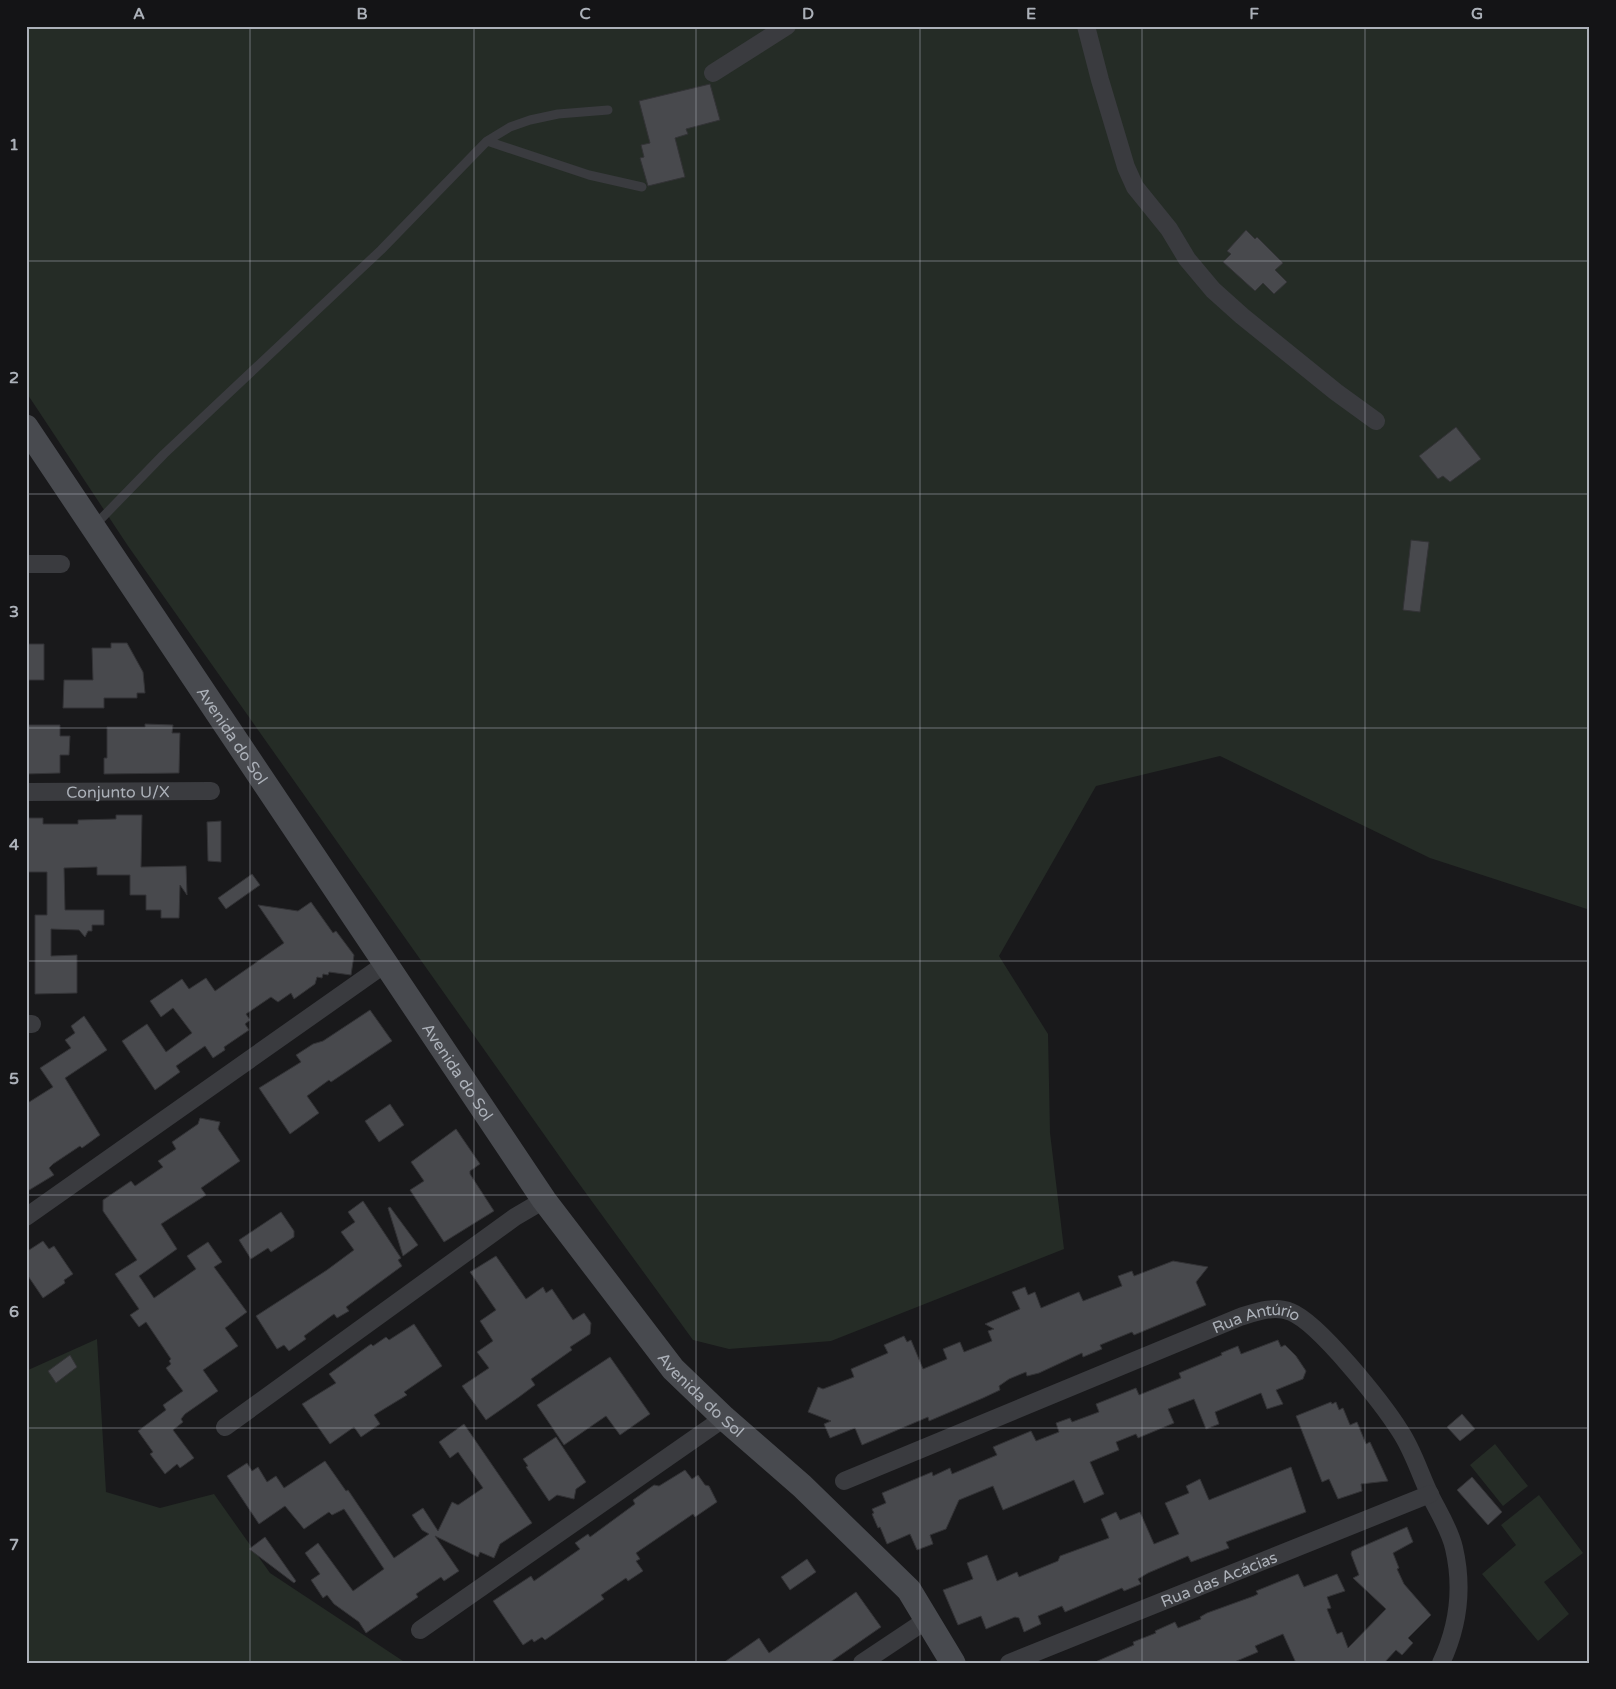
<svg xmlns="http://www.w3.org/2000/svg" width="1616" height="1689" viewBox="0 0 1616 1689" font-family="'Varela Round',sans-serif">
  <style>
    .green { fill: #252c26 }
    .building { fill: #48494d; stroke: #333336 }
    .lines { fill: none; stroke-linecap: round; stroke-linejoin: round }
    .lane { stroke: #3a3b3f; stroke-width: 9 }
    .street { stroke: #3a3b3f; stroke-width: 18 }
    .secondary { stroke: #484a4f; stroke-width: 25 }
    .grid { fill: none; stroke: #acb1b9; stroke-width: 1; stroke-opacity: 0.55 }
    .labels { text-anchor: middle; stroke-width: 4; stroke-linejoin: round; paint-order: stroke }
    .street-label { font-size: 16px; fill: #acb1b9; stroke: #141416 }
    .neatline { fill: none; stroke: #acb1b9; stroke-width: 2 }
    .grid-label { font-size: 16px; text-anchor: middle; font-weight: bold; fill: #acb1b9 }
  </style>
  <rect width="100%" height="100%" fill="#19191b"/>
  <path class="green" d="M26 26H1590V910L1430 858 1220 756 1096 786 999 956 1048 1034 1050 1133 1064 1249 831 1341 729 1349 693 1340 572 1174 128 546 26 392Z
    M97 1339 106 1492 160 1508 214 1494 270 1573 406 1663H26V1371Z
    M1495 1444 1528 1486 1503 1506 1470 1465Z
    M1539 1495 1583 1553 1544 1582 1569 1614 1538 1641 1482 1574 1516 1545 1501 1525Z"/>
  <path class="building" d="M710 84 720 120 686 129 688 134 675 138 685 177 648 186 640 158 644 157 641 145 650 143 639 101Z
    M1246 230 1255 239 1257 237 1283 263 1275 270 1287 282 1274 294 1263 283 1255 291 1223 262 1231 254 1227 251Z
    M1456 427 1481 459 1450 482 1443 476 1438 479 1419 456Z
    M1411 540 1429 542 1420 612 1403 610Z
    M111 643H127L143 672 145 693H137V698H104V708H63L64 680H93L92 648H111Z
    M26 644H44V680H26Z
    M145 724 173 725 172 733H180L179 773 104 774V758H107V727H145Z
    M26 725H60V736H70L69 755H60V773L26 774Z
    M116 815H142L141 867 186 866 187 895 180 885 179 918H161V910H146V895H130V875H97V867L64 868 65 910H104V925H92V931H88L85 937 79 930 51 929V956L77 955V993L35 994V915H47V872H26L28 818H43V824H78V820L116 819Z
    M221 821V862L208 861 207 822Z
    M252 874 260 885 226 909 218 898Z
    M311 902 333 933 336 931 354 955 351 975 329 972 328 975 323 974 322 978 317 977 315 984 294 999 291 993 278 1002 271 997 246 1014 250 1020 245 1024 249 1030 224 1047 225 1050 213 1058 205 1046 176 1066 180 1072 155 1090 122 1041 147 1024 166 1052 192 1033 173 1008 161 1017 150 1001 182 979 189 989 206 978 215 991 284 943 258 905 298 911Z
    M370 1010 392 1041 331 1082 329 1080 307 1096 319 1113 290 1134 259 1088 301 1062 296 1055 313 1044 323 1041Z
    M84 1016 107 1050 65 1078 100 1135 82 1148 80 1146 53 1164 49 1168 54 1175 26 1192V1104L53 1087 40 1068 71 1048 65 1040 75 1033 71 1026Z
    M390 1104 404 1125 379 1142 365 1121Z
    M200 1118 220 1122 218 1129 240 1161 201 1188 206 1195 161 1224 177 1249 139 1276 154 1298 196 1269 187 1256 208 1242 222 1262 214 1267 247 1312 225 1328 238 1346 203 1370 218 1391 185 1414 181 1419 183 1422 173 1430 194 1458 180 1468 177 1464 165 1474 150 1454 153 1452 138 1431 166 1410 163 1405 183 1391 166 1368 171 1364 169 1361 171 1359 146 1322 139 1327 130 1315 139 1309 115 1274 137 1260 103 1211V1200L131 1181 135 1186 163 1167 158 1161 176 1149 172 1142 198 1124Z
    M456 1129 480 1164 470 1171V1174L494 1211 444 1242 410 1190 424 1181 411 1162Z
    M363 1201 401 1258 398 1260 402 1266 346 1307 349 1311 337 1318 334 1314 304 1336 306 1339 289 1351 284 1345 277 1349 256 1316 327 1270 354 1250 341 1232 355 1222 348 1212Z
    M390 1207 418 1245 403 1256 388 1208Z
    M281 1212 294 1231V1237L271 1252 268 1248 251 1259 239 1240Z
    M43 1241 49 1249 54 1246 73 1274 64 1280 65 1283 43 1298 26 1273V1252Z
    M496 1256 526 1299 543 1287 546 1293 552 1289 573 1320 584 1313 591 1323 590 1334 570 1347 572 1350 531 1379 535 1385 519 1397 486 1420 462 1386 489 1368 477 1352 493 1341 480 1321 496 1310 470 1272Z
    M1173 1261 1208 1267 1196 1282 1206 1305 1134 1335 1132 1332 1100 1345 1102 1349 1083 1357 1082 1353 1039 1373 1027 1376 1026 1372 1009 1379 999 1386 1000 1390 983 1398 929 1421 928 1417 862 1445 855 1428 830 1438 824 1424 831 1421 808 1412 818 1387 823 1389 854 1377 851 1369 888 1353 884 1345 904 1336 907 1342 911 1340 923 1369 947 1359 943 1349 960 1342 964 1352 992 1341 988 1331 994 1329 985 1324 1020 1309 1012 1292 1025 1287 1028 1295 1035 1292 1041 1308 1079 1292 1083 1301 1122 1286 1118 1276 1132 1271 1134 1276Z
    M414 1324 442 1366 404 1392 407 1395 374 1415 380 1424 361 1437 354 1427 330 1444 302 1404 336 1383 329 1374 371 1344 373 1346 386 1337 389 1340Z
    M1278 1340 1281 1347 1285 1345 1296 1356 1306 1371 1303 1379 1276 1390 1283 1404 1267 1409 1261 1393 1215 1412 1219 1424 1206 1429 1194 1399 1168 1409 1174 1423 1138 1438 1136 1434 1116 1442 1119 1450 1090 1462 1104 1494 1084 1503 1074 1480 1003 1510 993 1486 959 1500 946 1529 930 1535 933 1544 917 1550 910 1534 887 1544 880 1527 878 1528 872 1514 874 1513 872 1509 886 1503 882 1493 932 1472 933 1476 950 1468 952 1474 997 1455 993 1447 1031 1431 1036 1441 1059 1432 1056 1423 1070 1418 1072 1422 1099 1412 1096 1404 1136 1388 1139 1395 1181 1378 1179 1373 1222 1355 1221 1353 1238 1346 1241 1354Z
    M70 1355 77 1367 56 1383 48 1371Z
    M610 1357 650 1414 620 1435 606 1416 564 1445 537 1405Z
    M1331 1402 1332 1404 1336 1402 1339 1410 1343 1408 1350 1425 1357 1422 1366 1444 1370 1442 1388 1481 1361 1484 1362 1491 1338 1499 1329 1479 1322 1482 1296 1416Z
    M1462 1414 1475 1429 1460 1441 1447 1427Z
    M464 1424 532 1523 500 1544 494 1558 480 1552 478 1557 435 1536 459 1571 444 1581 441 1577 416 1594 418 1597 366 1633 359 1622 334 1604 327 1595 323 1598 311 1580 320 1574 305 1553 318 1543 353 1591 384 1569 344 1509 332 1515 329 1512 304 1529 285 1506 259 1524 227 1476 247 1463 252 1471 258 1467 267 1482 276 1476 284 1488 325 1461 346 1491 348 1490 394 1558 429 1534 422 1530 412 1515 423 1508 438 1531 452 1502 458 1505 483 1488 458 1452 450 1458 439 1442Z
    M556 1437 586 1482 576 1489 574 1499 557 1495 549 1501 526 1467 528 1466 523 1459Z
    M1291 1467 1306 1512 1226 1542 1229 1548 1191 1562 1188 1556 1148 1573 1138 1579 1141 1584 1124 1591 1122 1588 1065 1612 1062 1606 1038 1616 1041 1624 1024 1632 1019 1618 1015 1617 986 1629 981 1616 958 1625 943 1590 973 1579 967 1563 987 1555 997 1581 1017 1572 1019 1577 1058 1561 1060 1556 1109 1538 1101 1519 1116 1512 1120 1520 1140 1512 1154 1544 1179 1534 1165 1503 1189 1493 1186 1486 1200 1479 1209 1500Z
    M685 1470 692 1479 698 1475 705 1485 709 1486 717 1502 695 1517 693 1514 636 1553 640 1559 636 1561 643 1571 628 1581 626 1578 601 1595 604 1599 545 1640 542 1637 534 1642 532 1639 523 1645 493 1601 531 1576 534 1581 580 1549 575 1543 588 1534 590 1537 635 1504 633 1500 654 1485 659 1486Z
    M1472 1477 1502 1512 1488 1525 1457 1490Z
    M1407 1527 1413 1542 1393 1553 1399 1568 1397 1569 1404 1584 1431 1615 1408 1638 1413 1643 1402 1655 1396 1650 1384 1663H1296L1283 1634 1255 1646 1258 1652 1232 1663H1093L1134 1645 1133 1642 1156 1633 1155 1631 1175 1622 1178 1628 1201 1619 1200 1617 1207 1613 1254 1596 1258 1594 1256 1591 1298 1574 1304 1587 1337 1574 1345 1591 1327 1597 1331 1608 1327 1609 1337 1634 1342 1632 1348 1648 1386 1609 1353 1578 1359 1575 1351 1554 1352 1551Z
    M265 1537 296 1581 294 1583 249 1549Z
    M807 1559 816 1572 790 1590 781 1577Z
    M856 1592 881 1627 829 1663H723L759 1638 769 1653Z"/>
  <g class="lines">
    <path class="lane" d="M487 141 589 175 642 187
      M95 525 164 454 381 250 487 141 510 127 530 120 558 114 608 110"/>
    <g class="street">
      <path d="M1086 26 1100 80 1126 167 1135 187 1169 229 1187 259 1213 290 1242 316 1336 392 1376 421"/>
      <path d="M713 73 787 26"/>
      <path d="M26 564H61"/>
      <path id="s1" d="M26 792 211 791"/>
      <path d="M26 1024H32"/>
      <path d="M26 1217 385 964"/>
      <path d="M225 1427 515 1217 544 1200"/>
      <path id="s2" d="M844 1481 1240 1317C1256 1312 1274 1305 1291 1312 1319 1323 1383 1404 1400 1431 1414 1452 1420 1475 1431 1497 1439 1513 1450 1530 1454 1548 1463 1587 1458 1627 1441 1663"/>
      <path d="M420 1630 724 1418"/>
      <path d="M862 1663 928 1619"/>
      <path id="s3" d="M1009 1663 1430 1494"/>
    </g>
    <path class="secondary" id="s4" d="M26 427 544 1200 673 1369 724 1418 802 1486 909 1590 953 1663"/>
  </g>
  <path class="grid" d="M250 26V1663M474 26V1663M696 26V1663M920 26V1663M1142 26V1663M1365 26V1663M26 261H1590M26 494H1590M26 728H1590M26 961H1590M26 1195H1590M26 1428H1590"/>
  <g class="labels">
    <g class="street-label">
      <text dy="6" stroke="none"><textPath href="#s4" startOffset="371">Avenida do Sol</textPath></text>
      <text dy="6" stroke="none"><textPath href="#s1" startOffset="92">Conjunto U/X</textPath></text>
      <text dy="6" stroke="none"><textPath href="#s4" startOffset="776">Avenida do Sol</textPath></text>
      <text dy="6" stroke="none"><textPath href="#s2" startOffset="445">Rua Antúrio</textPath></text>
      <text dy="6" stroke="none"><textPath href="#s4" startOffset="1181">Avenida do Sol</textPath></text>
      <text dy="6" stroke="none"><textPath href="#s3" startOffset="226">Rua das Acácias</textPath></text>
    </g>
  </g>
  <rect width="1616" height="1689" fill="none" stroke="#141416" stroke-width="55"/>
  <rect x="28" y="28" width="1560" height="1634" class="neatline"/>
  <g class="grid-label">
    <text x="139" y="19">A</text>
    <text x="362" y="19">B</text>
    <text x="585" y="19">C</text>
    <text x="808" y="19">D</text>
    <text x="1031" y="19">E</text>
    <text x="1254" y="19">F</text>
    <text x="1477" y="19">G</text>
    <text x="14" y="150">1</text>
    <text x="14" y="383">2</text>
    <text x="14" y="617">3</text>
    <text x="14" y="850">4</text>
    <text x="14" y="1084">5</text>
    <text x="14" y="1317">6</text>
    <text x="14" y="1550">7</text>
  </g>
</svg>
